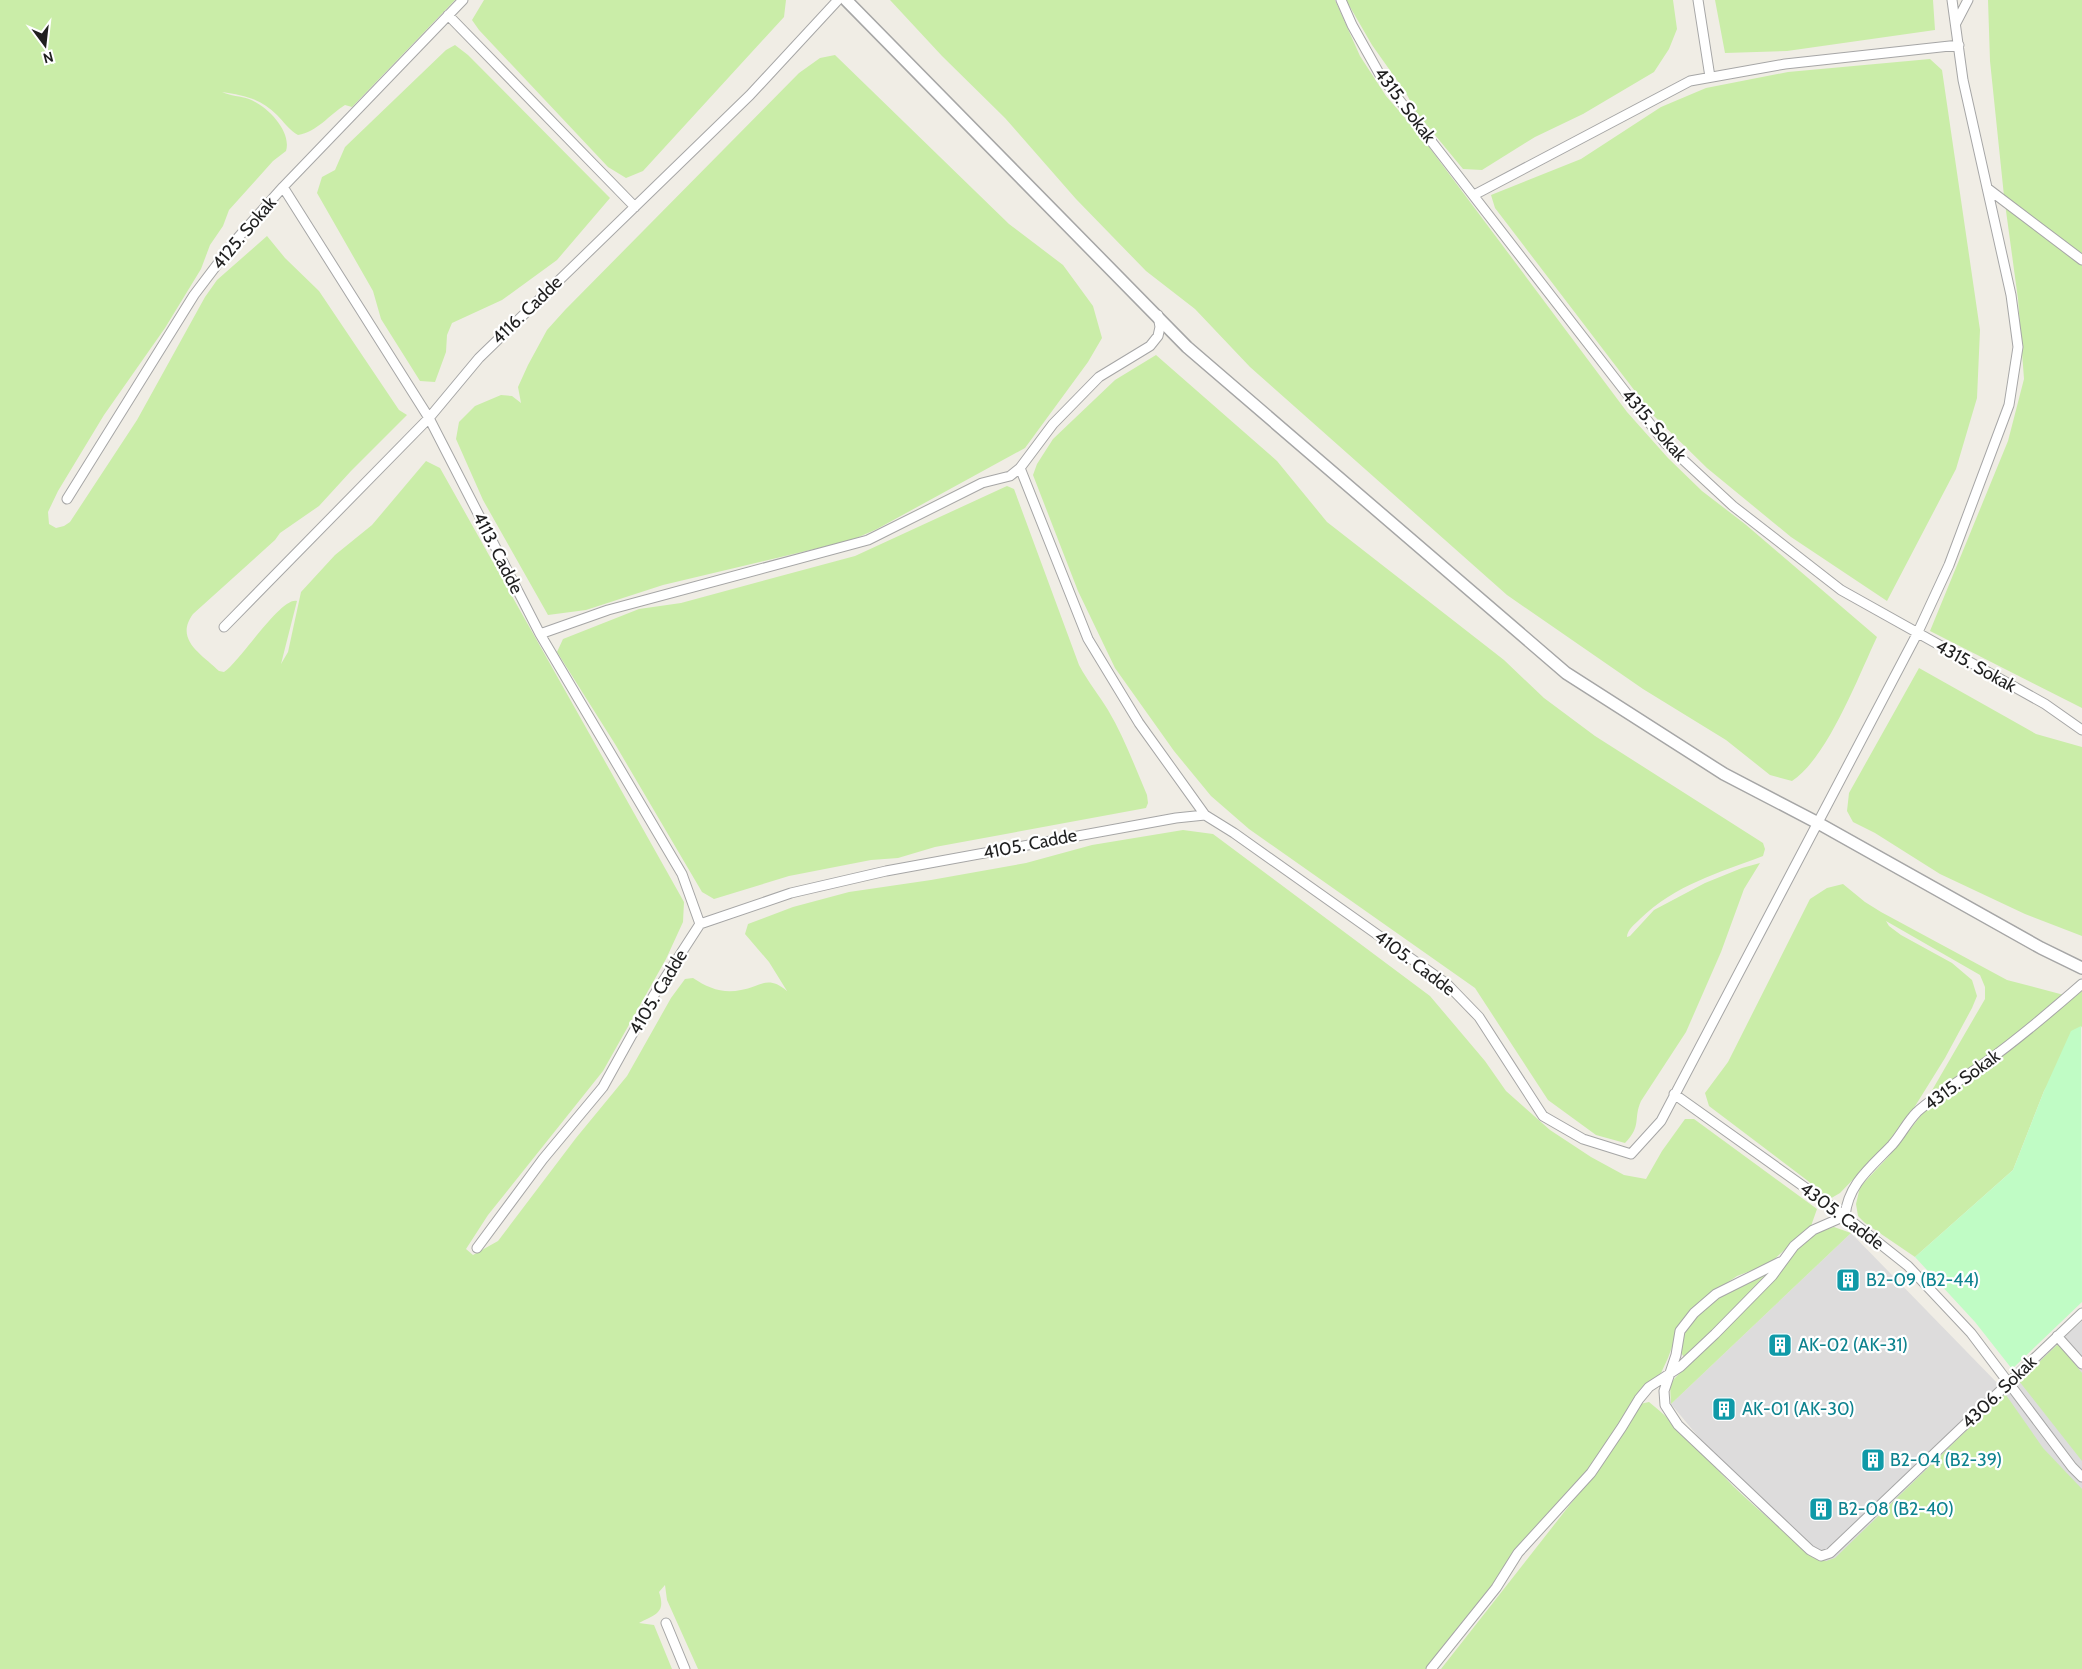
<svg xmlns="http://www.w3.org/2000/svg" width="2082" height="1669" viewBox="0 0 2082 1669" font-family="Cabin,sans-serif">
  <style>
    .residential { fill: #dddcdc }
    .grass { fill: #caeda8 }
    .park { fill: #c0fcc5 }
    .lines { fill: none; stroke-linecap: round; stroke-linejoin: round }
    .minor-casing { stroke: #a6a6a6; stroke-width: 11 }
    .tertiary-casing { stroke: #a6a6a6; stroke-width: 14 }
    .minor { stroke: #fff; stroke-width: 9 }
    .tertiary { stroke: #fff; stroke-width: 11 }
    .labels { text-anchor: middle; stroke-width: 4.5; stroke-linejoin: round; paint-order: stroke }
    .street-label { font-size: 18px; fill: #1f1f1f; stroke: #fff }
    .culture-label { font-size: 18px; fill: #0d838f; stroke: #fff; text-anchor: start }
  </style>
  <rect width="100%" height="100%" fill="#f0ede5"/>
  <path class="residential" d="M1851 1233 2004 1390 2082 1321V1669H1892L1671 1404Z"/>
  <path class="grass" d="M0 0H455L352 107 345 105C329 115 317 132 298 135 290 131 283 121 277 115 261 99 244 95 222 92 230 96 241 96 249 99 267 106 292 131 286 151L273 161 229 210 223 226 210 245 201 269 165 328 104 415 58 491 48 512 49 524 56 528 64 526 70 522 137 420 205 297 217 280 267 236 285 258 319 291 399 410 407 415 351 471 319 506 280 533 275 540 193 614C174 640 202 654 219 671L224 672C239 663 281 596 297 601L281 664 288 652 301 592 335 555 372 525 426 461 440 468 684 902 683 922 666 959 603 1071 488 1215 466 1249 473 1255 498 1241 576 1138 627 1076 671 998 685 979 693 978C708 988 723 994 741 990 761 987 767 974 787 991L769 962 745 934 748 924 793 907 849 892 931 880 1026 863 1092 845 1183 830 1213 834 1430 996 1485 1061 1506 1091 1550 1130 1591 1157 1624 1175 1646 1179 1662 1151 1685 1119H1694L1817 1209 1811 1226 1769 1264 1737 1276 1699 1302 1680 1325 1668 1358 1661 1373 1643 1387 1601 1453 1570 1493 1509 1558 1468 1623 1430 1669H698L667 1600 665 1585 659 1592C666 1613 656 1614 639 1623L654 1625 672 1669H0Z
    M484 0H786L784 17 643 171 626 178 608 167 479 30 472 20Z
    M890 0H1335L1360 56 1386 96 1420 135 1627 412 1668 458 1702 491 1745 524 1877 637C1858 677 1828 757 1792 781L1770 775 1726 740 1643 689 1507 595 1250 367 1195 309 1146 271 1076 199 1005 118 942 56Z
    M1346 0H1673L1677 29 1669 49 1654 72 1583 114 1535 137 1482 170 1463 169 1416 112 1406 93 1372 45Z
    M1715 0H1933L1935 30 1787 51 1725 53Z
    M1988 0H2082V708L1930 631 2008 441 2024 379 2018 299 2004 196 1990 61Z
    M455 45 468 55 610 198 557 260 502 300 452 323 447 335 446 352 435 382 420 381 381 319 373 291 317 193 322 177 335 170 345 147 446 50Z
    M835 55 1009 224 1063 265 1093 306 1102 338 1088 362 1025 448 877 529 852 540 663 585 586 610 548 615 483 500 456 439 459 422 475 406 501 395 512 396 521 403 518 387 528 365 547 330 565 310 799 73 820 58Z
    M1930 59 1942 70 1980 330 1977 398 1956 469 1887 601 1791 537 1707 468 1654 416 1495 208 1491 195 1581 159 1661 107 1706 88 1788 72Z
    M1156 355 1277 461 1327 522 1504 660 1544 698 1595 736 1763 843 1765 849 1763 856C1718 873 1675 885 1640 919 1635 924 1627 930 1627 937L1630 936 1654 910 1705 883 1742 868 1760 863 1744 889 1721 952 1686 1032 1641 1101C1633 1119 1642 1126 1625 1143L1596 1135 1548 1100 1475 988 1249 829 1211 796 1174 751 1115 668 1078 591 1033 475 1037 464 1053 439 1115 380Z
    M1007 486 1014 489 1079 665C1088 682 1099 695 1108 710 1124 737 1135 767 1147 795L1148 803 1146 808 935 847 898 858 871 860 789 876 714 899 702 892 615 744 557 652 563 639 639 609 681 603 855 556Z
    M1919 668 2036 734 2082 747V936L2025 914 1940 874 1875 833 1853 822 1847 811 1849 793Z
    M1843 884 1865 902 1881 912 2007 980 2064 995 2018 1035 1927 1099 1985 999V987L1980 975 1886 921 1889 926 1901 935 1952 963 1972 980 1977 996 1972 1008 1945 1058 1899 1132 1840 1193 1828 1200 1808 1181 1709 1106 1705 1093 1728 1062 1810 899 1827 888Z
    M2082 991V1026L2044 1091 2013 1170 1915 1257 1865 1223 1858 1216 1856 1204 1860 1187 1889 1156 1923 1113 1944 1095 2001 1057Z
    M1834 1227 1851 1233 1671 1404 1670 1386 1674 1379 1776 1277 1790 1255 1818 1232Z
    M1768 1273 1695 1349 1684 1357C1678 1350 1680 1343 1683 1335 1696 1301 1736 1285 1768 1273Z
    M2057 1345 2060 1346 2082 1373V1461L2019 1381Z
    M2006 1395 2043 1448 2082 1489V1669H1441L1605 1460 1640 1404 1649 1402C1679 1426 1706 1458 1733 1486 1759 1511 1787 1534 1813 1558L1826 1561 1835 1558 2002 1396Z"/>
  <path class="park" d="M2081 1026 2082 1302 2012 1369 1975 1322 1915 1257 2013 1170 2044 1091 2071 1031Z"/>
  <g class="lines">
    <g class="minor-casing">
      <path id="minor" d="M1341 0 1352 25 1380 75 1665 443 1733 506 1841 590 2045 704 2082 730
        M1698 0 1710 77
        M448 15 635 207
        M1956 23 1968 0
        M283 187 429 418 540 634 682 874 700 924
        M1987 188 2082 260
        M1474 195 1690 81 1785 64 1959 45
        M1020 468 1088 639 1139 723 1205 815
        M67 499 194 295 235 241 283 187 463 0
        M224 627 429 418 479 358 750 95 838 0
        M540 634 608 610 868 540 982 483 1010 476 1020 468 1053 424 1099 377 1150 346 1158 336 1160 327 1158 315
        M1674 1094 1845 1216 1908 1266 1971 1333 2072 1467 2082 1477
        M477 1248 543 1159 603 1087 654 995 700 924 791 893 886 871 1176 818 1205 815 1234 833 1447 984 1479 1017 1543 1116 1583 1139 1631 1154 1661 1121 1917 634 1949 565 2009 405 2018 347 2011 295 1963 80 1952 0
        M1780 1262 1716 1294 1694 1313 1680 1331 1676 1355 1664 1391 1665 1405 1678 1425 1810 1550 1821 1556 1830 1553 2082 1313
        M2057 1336 2082 1364
        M666 1623 685 1669
        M1431 1669 1496 1588 1518 1553 1591 1473 1622 1427 1639 1399 1649 1387 1680 1367 1715 1334 1772 1276 1794 1246 1813 1230 1845 1216C1848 1184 1871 1167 1892 1145 1901 1135 1907 1122 1917 1112 1937 1094 1960 1081 1982 1065 2017 1040 2050 1012 2082 984"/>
    </g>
    <g class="tertiary-casing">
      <path id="tertiary" d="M846 0 1187 347 1566 673 1724 774 1818 823 2041 948 2082 968"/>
    </g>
    <use href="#minor" class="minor"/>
    <use href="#tertiary" class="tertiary"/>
  </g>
  <defs>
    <g id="building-square" transform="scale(1.25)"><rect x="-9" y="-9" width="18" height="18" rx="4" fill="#0f9aa8" stroke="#fff"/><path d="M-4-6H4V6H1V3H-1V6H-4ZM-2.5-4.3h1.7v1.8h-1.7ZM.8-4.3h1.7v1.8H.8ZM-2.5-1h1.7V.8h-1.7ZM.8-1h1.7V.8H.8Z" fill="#fff"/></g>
  </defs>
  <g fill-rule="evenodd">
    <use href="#building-square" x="1848" y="1280"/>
    <use href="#building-square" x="1780" y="1345"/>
    <use href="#building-square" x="1724" y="1409"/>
    <use href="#building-square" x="1873" y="1460"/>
    <use href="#building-square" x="1821" y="1509"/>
  </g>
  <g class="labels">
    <g class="street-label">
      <text transform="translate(1405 105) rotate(53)" y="6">4315. Sokak</text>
      <text transform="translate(244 233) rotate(-50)" y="6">4125. Sokak</text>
      <text transform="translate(527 310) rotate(-44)" y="6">4116. Cadde</text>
      <text transform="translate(1654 425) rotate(49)" y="6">4315. Sokak</text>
      <text transform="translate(498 553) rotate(63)" y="6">4113. Cadde</text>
      <text transform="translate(1976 666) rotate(29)" y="6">4315. Sokak</text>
      <text transform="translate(1030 844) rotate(-11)" y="6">4105. Cadde</text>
      <text transform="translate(1415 963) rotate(37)" y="6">4105. Cadde</text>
      <text transform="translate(658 992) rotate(-59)" y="6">4105. Cadde</text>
      <text transform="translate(1962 1080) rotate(-36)" y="6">4315. Sokak</text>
      <text transform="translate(1842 1216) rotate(37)" y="6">4305. Cadde</text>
      <text transform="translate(1999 1392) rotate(-44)" y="6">4306. Sokak</text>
    </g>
    <g class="culture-label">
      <text x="1866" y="1286">B2-09 (B2-44)</text>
      <text x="1798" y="1351">AK-02 (AK-31)</text>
      <text x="1742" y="1415">AK-01 (AK-30)</text>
      <text x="1890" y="1466">B2-04 (B2-39)</text>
      <text x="1838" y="1515">B2-08 (B2-40)</text>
    </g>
  </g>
  <g transform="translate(45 45) rotate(165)" stroke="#ffffff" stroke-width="4" paint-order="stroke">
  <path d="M0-4L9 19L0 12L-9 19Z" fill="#1f1f1f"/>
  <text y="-8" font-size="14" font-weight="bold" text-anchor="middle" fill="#1f1f1f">N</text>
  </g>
</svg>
